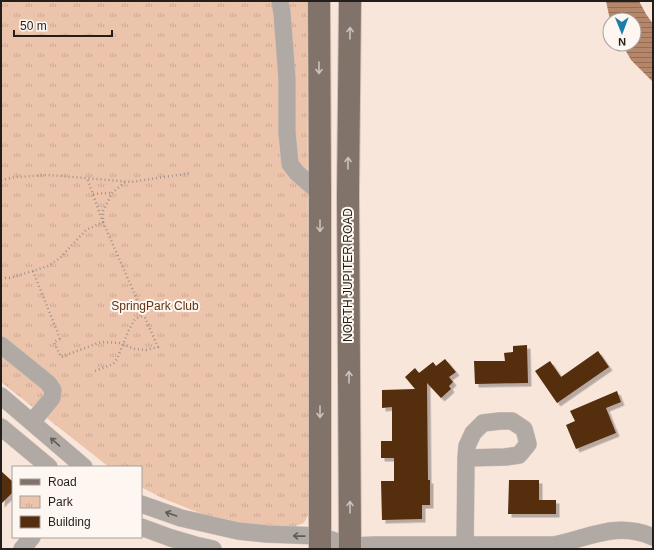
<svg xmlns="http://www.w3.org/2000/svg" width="654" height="550" viewBox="0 0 654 550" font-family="Arial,sans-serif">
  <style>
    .park { fill: url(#park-tufts) }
    .water { fill: url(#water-rules) }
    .building { fill: #552d11; filter: url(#shadow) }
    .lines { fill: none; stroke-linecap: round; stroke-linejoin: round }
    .minor-casing { stroke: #d3c2b8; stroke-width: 18 }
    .major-casing { stroke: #d3c2b8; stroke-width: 24 }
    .path { stroke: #a1938b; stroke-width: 2.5; stroke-dasharray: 1 3; stroke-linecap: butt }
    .minor { stroke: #b1a9a4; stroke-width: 17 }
    .major { stroke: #81736a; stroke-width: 22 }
    .oneway { stroke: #cbc2bb }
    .oneway2 { stroke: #635d58 }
    .labels { text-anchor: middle; stroke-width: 4; stroke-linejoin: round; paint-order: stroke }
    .street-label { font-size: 12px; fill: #241e1a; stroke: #fdf6f1 }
    .park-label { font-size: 12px; fill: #633514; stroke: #fdf6f1 }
  </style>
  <defs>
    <pattern id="park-tufts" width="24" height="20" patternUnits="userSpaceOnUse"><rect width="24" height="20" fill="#ecc4ac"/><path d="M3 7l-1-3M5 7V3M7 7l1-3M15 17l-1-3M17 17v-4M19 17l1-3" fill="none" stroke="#caa893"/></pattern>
    <pattern id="water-rules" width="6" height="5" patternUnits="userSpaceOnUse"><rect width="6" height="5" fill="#b58669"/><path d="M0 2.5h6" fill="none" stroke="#936d56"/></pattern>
    <filter id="shadow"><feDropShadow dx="3.5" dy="3.5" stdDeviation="0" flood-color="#0004"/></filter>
  </defs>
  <rect width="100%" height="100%" fill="#f9e6db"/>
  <path class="park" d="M1 1H307L309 513 304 523 292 527 248 524 202 514 162 498 141 487V467H109L1 382Z"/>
  <path class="water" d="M606 1H639L646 14 653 24V82L631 60 622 44H634V20H610Z"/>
  <path class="building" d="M527 345 528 383 475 384 474 361H505L504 353 513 352V346Z
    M598 351 609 367 557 403 535 371 550 361 561 377Z
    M445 359 456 372 449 377 453 382 449 386 451 389 441 398 427 383 428 480H430V505H422V519L382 520 381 481H394V458H381V441H392V407L382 408V390L415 389 405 377 415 368 419 373 433 362 436 366Z
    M617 391 621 402 606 408 616 433 576 449 566 425 575 421 570 411Z
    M1 471 13 482V492L1 504Z
    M509 480H539V500H556V514H508Z"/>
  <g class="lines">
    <g class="minor-casing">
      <path id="minor" d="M280 1 282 13 287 79V132L290 164 297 173 320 193
        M1 345 48 383 53 390 52 398 32 422
        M1 396 84 467
        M500 421H512L524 429 528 444 519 455 505 457 466 458 467 446 473 433 483 423Z
        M1 427 49 467
        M141 504 181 518 238 531 267 534 320 536 350 546
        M141 527 171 538 195 545 213 549
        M22 549 32 537
        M342 549 350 546 376 545H553C590 538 616 521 653 537
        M465 549 466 458"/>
    </g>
    <g class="major-casing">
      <path id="major" d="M319 1 320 193V549
        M350 549 348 193 350 1"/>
    </g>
    <path class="path" d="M1 180 16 177 47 175 86 178 131 182 191 173
      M93 194 111 193
      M33 271 61 341
      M1 278H10L33 271 48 266 60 258 86 230 103 222 87 178
      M60 339 54 342 61 357 101 342 119 343 135 349 146 350 158 347 103 222V211L112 193 125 182
      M95 371 113 364 117 359 128 332 135 319 144 315"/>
    <use href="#minor" class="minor"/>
    <use href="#major" class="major"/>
  </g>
  <defs><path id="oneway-shaft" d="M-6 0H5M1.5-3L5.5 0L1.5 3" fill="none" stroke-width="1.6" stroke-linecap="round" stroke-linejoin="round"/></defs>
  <g class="oneway">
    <use href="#oneway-shaft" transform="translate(350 33) rotate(-89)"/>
    <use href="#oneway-shaft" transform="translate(319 68) rotate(90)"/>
    <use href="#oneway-shaft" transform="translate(348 163) rotate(-89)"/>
    <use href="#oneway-shaft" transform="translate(320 226) rotate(90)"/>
    <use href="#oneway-shaft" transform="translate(349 377) rotate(-90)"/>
    <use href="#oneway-shaft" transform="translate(320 412) rotate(90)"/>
    <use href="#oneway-shaft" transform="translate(350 507) rotate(-90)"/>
  </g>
  <g class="oneway2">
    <use href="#oneway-shaft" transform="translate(55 442) rotate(-139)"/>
    <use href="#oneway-shaft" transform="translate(171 514) rotate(-161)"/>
    <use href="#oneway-shaft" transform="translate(299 536) rotate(-179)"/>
  </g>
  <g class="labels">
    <g class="street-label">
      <text transform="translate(348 275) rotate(-90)" y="4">NORTH JUPITER ROAD</text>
    </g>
    <g class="park-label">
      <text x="155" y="310">SpringPark Club</text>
    </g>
  </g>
  <rect width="654" height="550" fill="none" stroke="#241e1a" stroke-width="4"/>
  <rect x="12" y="466" width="130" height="72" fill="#fdf6f1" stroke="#a6a09b"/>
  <rect x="20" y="479" width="20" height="6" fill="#81736a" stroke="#a6a09b"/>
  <text x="48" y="486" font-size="12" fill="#241e1a">Road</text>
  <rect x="20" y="496" width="20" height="12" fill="url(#park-tufts)" stroke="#a6a09b"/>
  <text x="48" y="506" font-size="12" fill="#241e1a">Park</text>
  <rect x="20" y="516" width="20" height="12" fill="#552d11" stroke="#a6a09b"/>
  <text x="48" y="526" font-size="12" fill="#241e1a">Building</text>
  <g transform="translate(622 32) rotate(179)"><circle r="19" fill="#fdf6f1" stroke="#a6a09b"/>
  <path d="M0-3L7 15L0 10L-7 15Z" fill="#197ea9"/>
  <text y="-6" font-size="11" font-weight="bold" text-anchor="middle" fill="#241e1a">N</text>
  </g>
  <path d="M14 30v6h98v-6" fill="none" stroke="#241e1a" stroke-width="2"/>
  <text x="20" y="30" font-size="12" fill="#241e1a" stroke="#fdf6f1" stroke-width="3" paint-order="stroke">50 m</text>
</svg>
